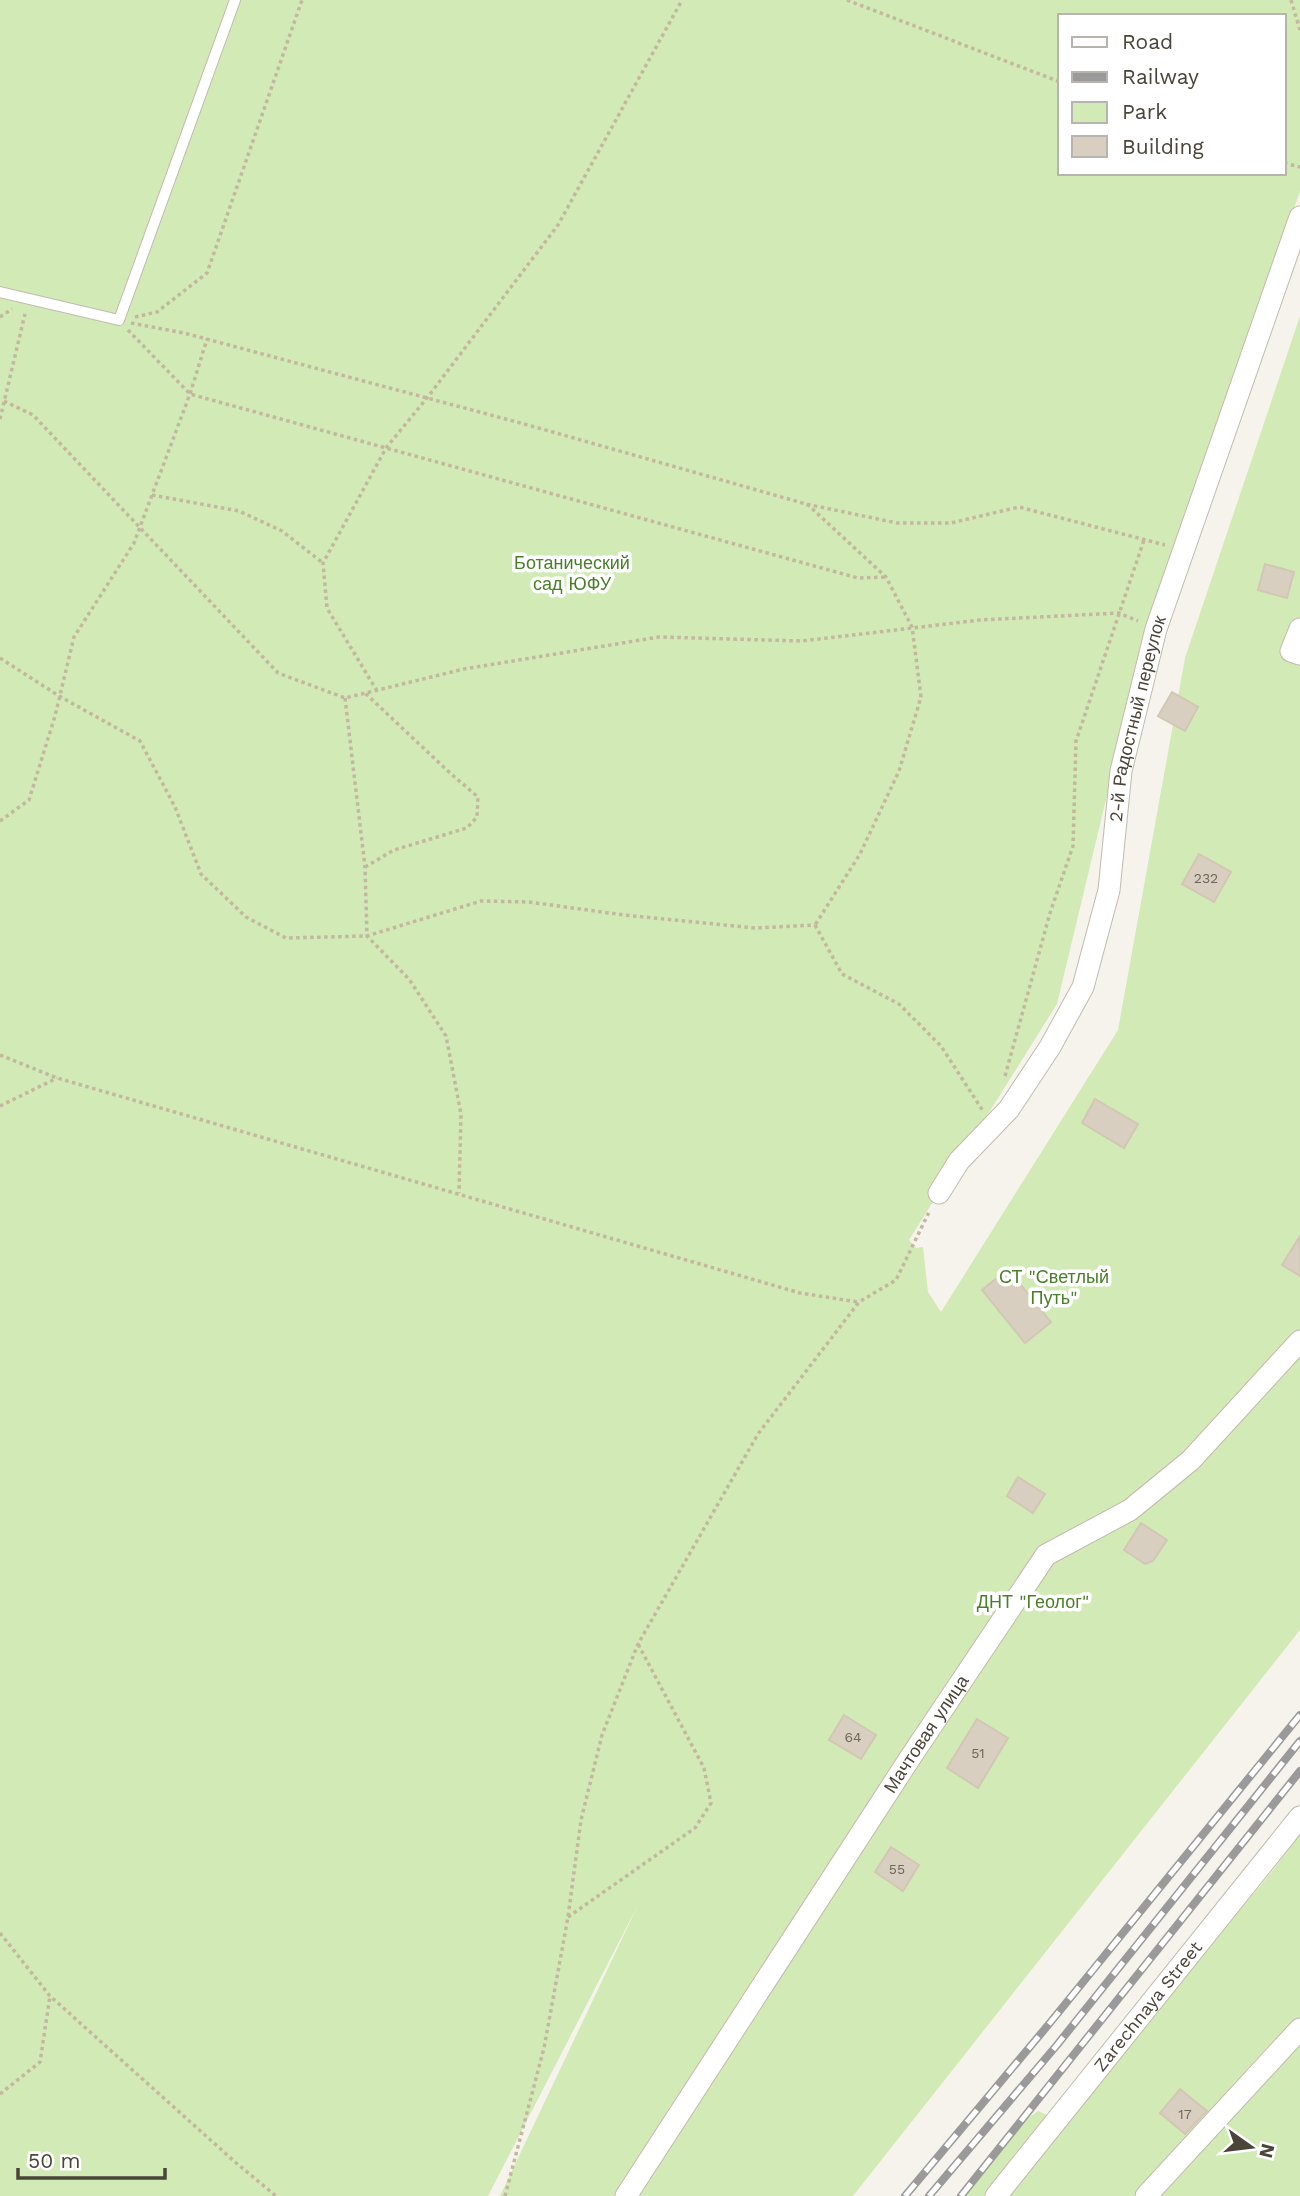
<svg xmlns="http://www.w3.org/2000/svg" width="1300" height="2196" viewBox="0 0 1300 2196" font-family="'Work Sans',sans-serif">
  <style>
    .green { fill: #d2eab5; fill-rule: evenodd }
    .building { fill: #d8cfc1; stroke: #d3c7b4; stroke-width: 2 }
    .lines { fill: none; stroke-linecap: round; stroke-linejoin: round }
    .service-casing { stroke: #c2bbae; stroke-width: 12 }
    .minor-casing { stroke: #c2bbae; stroke-width: 23 }
    .path { stroke: #c4b79f; stroke-width: 3.5; stroke-dasharray: 3.5 3.5; stroke-linecap: butt }
    .service { stroke: #fff; stroke-width: 10 }
    .minor { stroke: #fff; stroke-width: 21 }
    .rail-casing { stroke: #9a9a9a; stroke-width: 8 }
    .rail { stroke: #fff; stroke-width: 5; stroke-dasharray: 16; stroke-linecap: butt }
    .labels { text-anchor: middle; stroke-width: 7; stroke-linejoin: round; paint-order: stroke }
    .number-label { font-size: 14px; fill: #6e675b }
    .park-label { font-size: 18px; fill: #4a7f2a; stroke: #fff }
    .street-label { font-size: 18px; fill: #4b4439; stroke: #fff }
  </style>
  <rect width="100%" height="100%" fill="#f6f3ec"/>
  <path class="green" d="M0 0H1300V191L1143 645 1057 1004 909 1240 916 1248 923 1247 928 1292 941 1312 1118 1030 1185 658 1300 316V1630L853 2196H500L638 1905 488 2196H0ZM1060 16H1284V173H1060Z
    M1300 1834V2196H1001L1274 1869Z
    M1038 2111 1050 2116 992 2196H966L1028 2118Z"/>
  <path class="building" d="M1265 564 1294 572 1287 598 1258 590Z
    M1172 692 1198 707 1185 731 1158 716Z
    M1199 854 1231 872 1214 902 1182 884Z
    M1095 1099 1138 1124 1124 1148 1082 1123Z
    M1300 1236V1276L1282 1265Z
    M1008 1269 1051 1322 1025 1343 982 1290Z
    M1018 1477 1045 1494 1033 1513 1007 1496Z
    M1141 1523 1167 1540 1153 1561 1145 1564 1124 1550Z
    M844 1715 876 1735 861 1759 829 1740Z
    M977 1719 1008 1738 978 1788 947 1768Z
    M891 1847 919 1865 903 1891 875 1872Z
    M1180 2089 1207 2111 1185 2134 1160 2113Z"/>
  <g class="lines">
    <g class="service-casing">
      <path id="service" d="M0 292 119 320 235 0"/>
    </g>
    <g class="minor-casing">
      <g id="minor">
        <path d="M1300 629 1291 651 1300 654"/>
        <path id="s1" d="M939 1193 959 1161 1009 1109 1050 1047 1083 987 1109 890 1121 771 1156 629 1300 217"/>
        <path id="s2" d="M626 2196 910 1758 1046 1555 1130 1510 1191 1460 1300 1341"/>
        <path id="s3" d="M996 2196 1300 1817"/>
        <path d="M1146 2196 1300 2029"/>
      </g>
    </g>
    <path class="path" d="M847 0 1060 82
      M1291 0 1300 30
      M1284 163 1300 167
      M0 317 12 309
      M135 317 157 312 207 273 302 0
      M131 323 184 333 528 425 806 504 897 523H951L1019 507 1165 545
      M128 330 190 394 858 578 886 577
      M4 401 33 415 278 673 345 698 464 669 659 637 802 641 980 620 1119 613 1138 621
      M0 419 25 314
      M152 495 239 511 282 531 323 563
      M807 504 886 577 912 627 921 697 899 771 860 854 815 925
      M0 658 59 696 140 741 175 807 201 874 246 917 286 938 367 936 481 901 529 902 624 915 755 928 815 925
      M377 691 327 608 323 563 386 448 427 398 558 225 682 0
      M345 698 365 867 367 936 409 979 446 1036 461 1114 459 1193
      M0 821 29 800 55 716 74 637 134 543 190 394 207 339
      M365 867 394 850 467 828 477 817 478 797 450 773 365 693
      M815 925 842 974 899 1004 941 1046 983 1111
      M0 1055 57 1078 800 1293 858 1302
      M1005 1076 1050 913 1073 846 1076 741 1144 540
      M0 1106 57 1078
      M568 1917 695 1828 711 1803 704 1768 638 1644
      M0 1933 50 1996 235 2162 276 2196
      M0 2094 40 2062 50 1996
      M505 2196 544 2048 568 1917 581 1820 602 1735 638 1644 758 1434 859 1302 896 1280 930 1210"/>
    <use href="#service" class="service"/>
    <use href="#minor" class="minor"/>
    <g class="rail-casing">
      <path id="rail" d="M905 2196 1049 2024 1300 1715
        M929 2196 1057 2045 1300 1741
        M961 2196 1300 1771"/>
    </g>
    <use href="#rail" class="rail"/>
  </g>
  <g class="labels">
    <g class="number-label">
      <text x="1206" y="883">232</text>
      <text x="853" y="1742">64</text>
      <text x="978" y="1758">51</text>
      <text x="897" y="1874">55</text>
      <text x="1185" y="2119">17</text>
    </g>
    <g class="park-label">
      <text x="572" y="569">Ботанический<tspan x="572" dy="21">сад ЮФУ</tspan></text>
      <text x="1054" y="1283">СТ "Светлый<tspan x="1054" dy="21">Путь"</tspan></text>
      <text x="1033" y="1608">ДНТ "Геолог"</text>
    </g>
    <g class="street-label">
      <text dy="6" stroke="none"><textPath href="#s1" startOffset="527">2-й Радостный переулок</textPath></text>
      <text dy="6" stroke="none"><textPath href="#s2" startOffset="551">Мачтовая улица</textPath></text>
      <text dy="6" stroke="none"><textPath href="#s3" startOffset="243">Zarechnaya Street</textPath></text>
    </g>
  </g>
  <rect x="1058" y="14" width="228" height="161" fill="#ffffff" stroke="#b7b4b0" stroke-width="2"/>
  <rect x="1072" y="37" width="35" height="10" fill="#ffffff" stroke="#b7b4b0" stroke-width="2"/>
  <text x="1122" y="49" font-size="21" fill="#4b4439">Road</text>
  <rect x="1072" y="72" width="35" height="10" fill="#9a9a9a" stroke="#b7b4b0" stroke-width="2"/>
  <text x="1122" y="84" font-size="21" fill="#4b4439">Railway</text>
  <rect x="1072" y="102" width="35" height="21" fill="#d2eab5" stroke="#b7b4b0" stroke-width="2"/>
  <text x="1122" y="119" font-size="21" fill="#4b4439">Park</text>
  <rect x="1072" y="136" width="35" height="21" fill="#d8cfc1" stroke="#b7b4b0" stroke-width="2"/>
  <text x="1122" y="154" font-size="21" fill="#4b4439">Building</text>
  <g transform="translate(1251 2147) rotate(104)" stroke="#ffffff" stroke-width="5" paint-order="stroke">
  <path d="M0-5L12 26L0 18L-12 26Z" fill="#4b4439"/>
  <text y="-10" font-size="19" font-weight="bold" text-anchor="middle" fill="#4b4439">N</text>
  </g>
  <path d="M18 2168v10h147v-10" fill="none" stroke="#4b4439" stroke-width="3.5"/>
  <text x="28" y="2168" font-size="21" fill="#4b4439" stroke="#ffffff" stroke-width="5" paint-order="stroke">50 m</text>
</svg>
